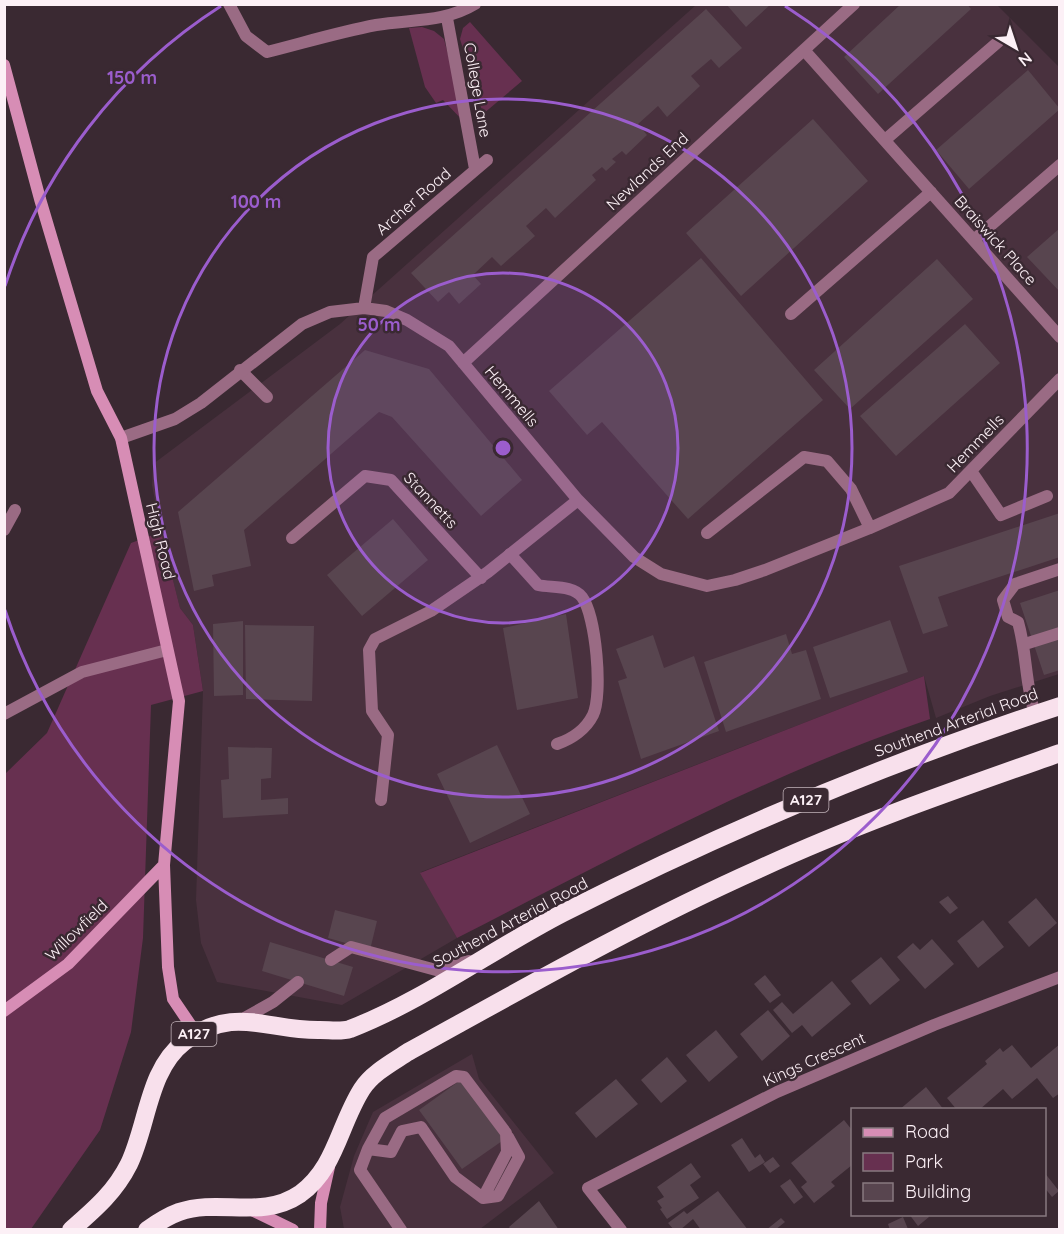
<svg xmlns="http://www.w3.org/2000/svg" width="1064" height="1234" viewBox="0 0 1064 1234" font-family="Quicksand,sans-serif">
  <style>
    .built { fill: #49313e }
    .green { fill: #673050 }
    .building { fill: #58454f }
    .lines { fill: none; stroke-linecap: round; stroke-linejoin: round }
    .lane { stroke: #9a6b84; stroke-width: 12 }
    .street { stroke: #9a6b84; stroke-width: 12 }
    .secondary { stroke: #d78db5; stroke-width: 12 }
    .highway { stroke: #f8e0ec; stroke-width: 18 }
    .ring { fill: none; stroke: #9b5dcd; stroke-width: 3 }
    .labels { text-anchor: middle; stroke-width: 5; stroke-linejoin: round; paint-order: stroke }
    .shield { fill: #3a2932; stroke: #c2b4bb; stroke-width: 1.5 }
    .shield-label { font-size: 15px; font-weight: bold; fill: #fcf0f6 }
    .street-label { font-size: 16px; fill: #fcf0f6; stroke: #3a2932 }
    .centre { fill: #9b5dcd; stroke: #3a2932; stroke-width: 3 }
    .ring-label { font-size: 18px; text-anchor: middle; font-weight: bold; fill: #9b5dcd; stroke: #3a2932; stroke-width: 5; stroke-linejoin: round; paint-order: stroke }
  </style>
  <rect width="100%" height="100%" fill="#3a2932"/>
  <path class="built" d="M696 5H997L1059 67V674L990 696 936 718 924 676 421 872 457 938 342 1005 217 982 201 943 196 900 203 691 193 625 180 608 161 532 152 485 153 464 340 324Z
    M472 1054 479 1079 554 1173 480 1229H344L340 1207 354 1156 373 1112Z"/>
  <path class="green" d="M470 22 522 81 483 114 460 39 463 28Z
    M422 27 434 31 444 39 466 124 443 100 436 103 425 87 409 28Z
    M161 532 180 608 193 625 203 691 151 705 143 938 131 1032 100 1130 31 1229 5 1230V774L47 733 131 543Z
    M924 676 930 719C765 775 611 859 457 938L420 873Z"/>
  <path class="building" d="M726 4H771L746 27Z
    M901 4H967L971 9 878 94 844 57Z
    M706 9 742 48 719 68 711 59 691 76 700 86 667 117 658 106 638 124 647 135 626 155 622 151 612 159 616 162 606 171 602 167 592 175 596 180 555 218 546 208 526 226 535 236 501 266 492 257 473 275 481 284 459 304 449 292 438 302 411 273Z
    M1028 70 1060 109 969 189 936 150Z
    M813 119 868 181 741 296 686 233Z
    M1060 228V292L1027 257Z
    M701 258 823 400 688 519 602 422 587 435 549 391Z
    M937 259 973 299 850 409 814 370Z
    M965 324 1000 363 896 456 860 416Z
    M365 350 429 369 522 480 481 516 392 417 379 412 244 530 251 566 212 575 214 586 194 591 178 512Z
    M1060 513V557L938 597 948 626 923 634 899 566Z
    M393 519 428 560 362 616 327 575Z
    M1060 590V670L1044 675 1020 603Z
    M566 614 578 698 517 710 503 628Z
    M890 620 908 672 830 698 813 647Z
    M243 621V695L214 696 213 624Z
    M245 625 314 626 312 701 246 699Z
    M786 634 792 654 806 650 821 699 726 732 704 662Z
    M653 635 664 668 694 656 719 731 641 759 618 681 627 678 616 649Z
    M497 745 530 814 470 843 437 774Z
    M228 747 272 748 271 778 261 779V800L288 798V814L223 818 221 780 229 779Z
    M948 896 958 908 950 914 939 902Z
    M1036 898 1057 923 1029 947 1008 922Z
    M335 910 377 921 370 950 328 938Z
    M983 920 1004 947 978 968 957 941Z
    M932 939 954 964 925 989 897 957 913 943 920 950Z
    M270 942 353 967 344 996 262 971Z
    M881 957 900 980 870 1005 851 981Z
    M765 975 781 995 770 1003 754 984Z
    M832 981 851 1004 812 1037 802 1025 792 1033 773 1010 782 1002 793 1014Z
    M768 1010 790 1036 762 1061 740 1034Z
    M716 1030 738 1057 709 1082 686 1055Z
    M1060 1044V1093L1053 1098 1037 1078 1012 1099 1003 1089 979 1110H957L947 1098 987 1064 985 1061 1000 1048 1003 1052 1012 1045 1031 1068Z
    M667 1057 687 1081 661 1103 641 1080Z
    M462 1079 505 1139 462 1169 419 1110Z
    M616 1079 638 1104 596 1138 575 1113Z
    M926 1087 944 1110H899Z
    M844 1120 852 1130V1165L831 1182 835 1186 814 1203 801 1187 807 1182 791 1163Z
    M742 1138 755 1158 760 1154 765 1162 749 1172 731 1145Z
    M773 1157 780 1166 770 1173 763 1164Z
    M691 1163 701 1177 690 1185 699 1198 667 1219 660 1209 662 1208 657 1201 664 1197 657 1187Z
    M1044 1172 1059 1191 1052 1197 1044 1187Z
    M790 1179 803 1197 794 1204 780 1186Z
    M718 1191 748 1230H701L693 1219 680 1230H674L668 1223 684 1211 687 1214Z
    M539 1201 559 1230H511L509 1227Z
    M909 1214H927L929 1217 918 1226Z
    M903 1217 908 1229 890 1230 888 1224Z
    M781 1218 785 1222 775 1230H766Z"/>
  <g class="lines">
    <path class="lane" d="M240 370 267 397
      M510 554 538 585C551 588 573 585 582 597 596 616 603 694 593 715 586 729 572 739 557 744
      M1025 644 1060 633
      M1035 714C1025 684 1027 653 1018 622L1008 617 1003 600 1015 584 1060 569
      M331 960 351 947 436 970 469 961
      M241 1020 273 1002 298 982
      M368 1149 385 1118 456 1076 464 1077 506 1133 507 1152 483 1198 455 1177 421 1127 402 1131 391 1152 368 1149 360 1170 401 1230
      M483 1198 498 1196 519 1157 508 1137"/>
    <path class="street" d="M229 4 246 36 267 52C303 43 339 32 376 25 410 19 444 23 475 4
      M447 18 475 169
      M804 50 1060 337
      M885 140 998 42
      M975 239 1060 165
      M364 308 373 257 487 160
      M791 314 931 192
      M463 363 854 4
      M121 438 175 419 201 403 302 324 330 312 364 308 386 311 407 320 449 346 578 500 634 557 661 574 707 586 735 580 765 570 870 528 949 493 1060 379
      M971 471 1001 515 1047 496
      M4 530 15 510
      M707 533 804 457 827 461 851 489 870 528
      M292 538 365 476 391 480 481 578
      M4 714 82 672 167 650
      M381 800 388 735 372 711 369 650 375 639 431 611 488 572 578 500
      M621 1230 588 1188 777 1092 934 1025 1060 977"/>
    <path class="secondary" d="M4 65 40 199 97 391 121 438 179 701 164 865 168 967 173 999 196 1033
      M4 1011 68 964 164 865
      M252 1210 293 1230
      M320 1230 321 1203 329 1167"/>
    <path class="highway" d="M71 1230C95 1209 115 1192 129 1164 148 1124 148 1070 184 1042 233 1004 268 1031 320 1030 330 1030 341 1032 350 1029 423 1001 493 949 563 913 723 832 888 762 1060 706
      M147 1230C157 1223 168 1216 179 1212 220 1198 262 1220 300 1194 336 1168 339 1125 362 1089 372 1073 393 1062 408 1052 524 988 638 923 759 869 856 824 958 789 1060 753"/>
  </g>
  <circle cx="503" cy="448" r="175" fill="#9b5dcd" fill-opacity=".12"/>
  <g class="ring">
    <circle cx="503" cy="448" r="175"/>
    <circle cx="503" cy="448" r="349"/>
    <path d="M5 286A524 524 0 0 1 221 6M785 6A524 524 0 1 1 5 610"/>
  </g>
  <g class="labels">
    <g class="shield">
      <rect x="783.5" y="788" width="45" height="24" rx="4.5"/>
      <rect x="171.5" y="1022" width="45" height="24" rx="4.5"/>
    </g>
    <g class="shield-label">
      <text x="806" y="805">A127</text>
      <text x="194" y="1039">A127</text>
    </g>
    <g class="street-label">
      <text transform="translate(478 90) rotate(80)" y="6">College Lane</text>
      <text transform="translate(647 171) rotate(-43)" y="6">Newlands End</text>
      <text transform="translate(413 201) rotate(-41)" y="6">Archer Road</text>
      <text transform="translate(996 240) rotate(48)" y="6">Braiswick Place</text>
      <text transform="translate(512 396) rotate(50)" y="6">Hemmells</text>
      <text transform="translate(975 443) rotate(-46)" y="6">Hemmells</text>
      <text transform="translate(431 500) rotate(47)" y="6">Stannetts</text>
      <text transform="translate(161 541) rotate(76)" y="6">High Road</text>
      <text transform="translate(956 722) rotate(-20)" y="6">Southend Arterial Road</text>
      <text transform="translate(510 922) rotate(-28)" y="6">Southend Arterial Road</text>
      <text transform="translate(76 930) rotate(-44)" y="6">Willowfield</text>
      <text transform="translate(814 1059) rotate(-24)" y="6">Kings Crescent</text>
    </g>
  </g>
  <circle cx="503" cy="448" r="9" class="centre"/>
  <g class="ring-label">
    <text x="132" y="84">150 m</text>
    <text x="256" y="208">100 m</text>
    <text x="379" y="331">50 m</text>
  </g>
  <rect width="1064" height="1234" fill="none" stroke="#fcf0f6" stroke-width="12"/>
  <rect x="851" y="1108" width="195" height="108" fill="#3a2932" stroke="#887980" stroke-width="1.5"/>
  <rect x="863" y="1128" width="30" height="9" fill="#d78db5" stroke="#887980" stroke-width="1.5"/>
  <text x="905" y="1138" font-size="18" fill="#fcf0f6">Road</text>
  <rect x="863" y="1153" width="30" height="18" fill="#673050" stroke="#887980" stroke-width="1.5"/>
  <text x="905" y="1168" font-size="18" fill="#fcf0f6">Park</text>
  <rect x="863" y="1183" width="30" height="18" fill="#58454f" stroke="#887980" stroke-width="1.5"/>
  <text x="905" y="1198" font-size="18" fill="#fcf0f6">Building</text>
  <g transform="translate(1016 48) rotate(141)" stroke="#3a2932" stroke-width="4.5" paint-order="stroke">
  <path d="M0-4.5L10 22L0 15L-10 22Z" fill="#fcf0f6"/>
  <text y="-9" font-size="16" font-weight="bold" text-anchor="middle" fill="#fcf0f6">N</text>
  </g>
</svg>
